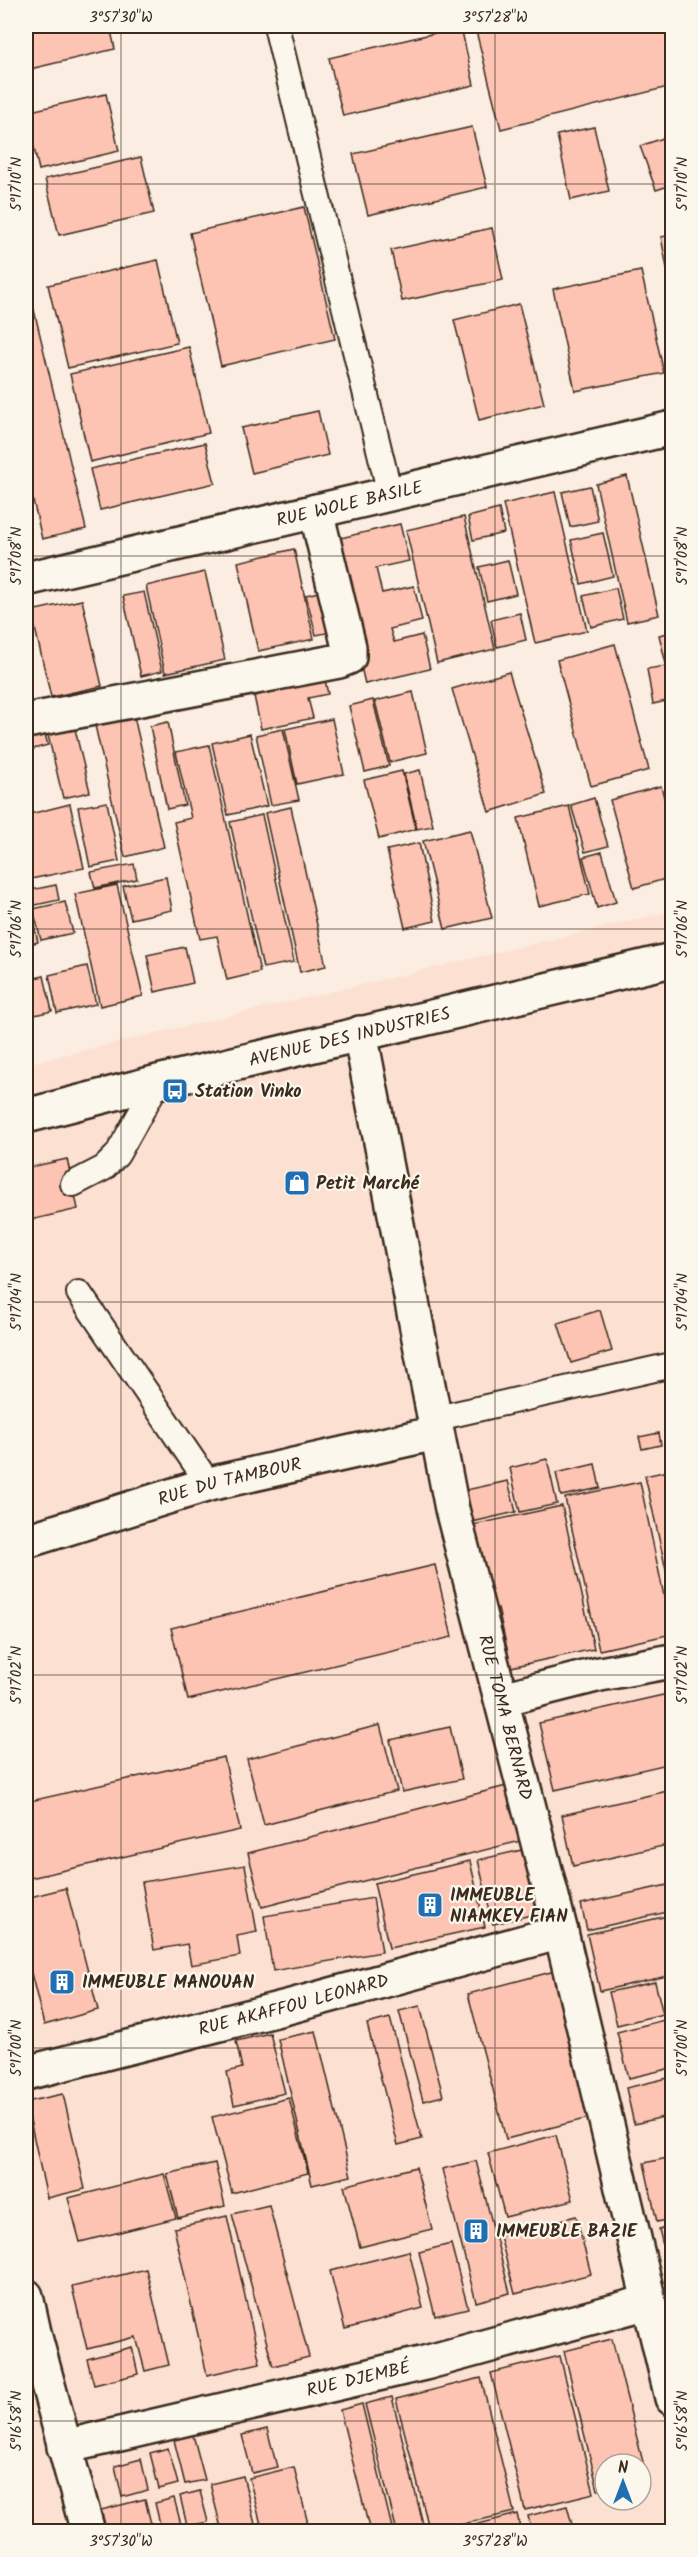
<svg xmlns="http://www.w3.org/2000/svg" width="698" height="2557" viewBox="0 0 698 2557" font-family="Kalam,sans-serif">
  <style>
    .built { fill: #fce1d3; fill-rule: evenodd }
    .building { fill: #fdc4b3; stroke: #3b2a1e; stroke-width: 1.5 }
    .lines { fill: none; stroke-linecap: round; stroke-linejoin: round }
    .service-casing { stroke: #3b2a1e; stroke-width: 28 }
    .minor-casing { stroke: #3b2a1e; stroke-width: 38 }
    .tertiary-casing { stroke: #3b2a1e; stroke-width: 38 }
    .service { stroke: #fbf7ec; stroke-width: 24 }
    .minor { stroke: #fbf7ec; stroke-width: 33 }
    .tertiary { stroke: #fbf7ec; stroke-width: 33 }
    .ticks { fill: none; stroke: #3b2a1e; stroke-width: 1.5; stroke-opacity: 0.45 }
    .labels { text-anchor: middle; stroke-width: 4.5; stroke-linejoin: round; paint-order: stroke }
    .street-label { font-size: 18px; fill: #3b2a1e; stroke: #fbf7ec }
    .poi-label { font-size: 18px; font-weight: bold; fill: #3b2a1e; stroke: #fbf7ec; text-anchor: start }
    .neatline { fill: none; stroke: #3b2a1e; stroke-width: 2 }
    .ticks-label { font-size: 15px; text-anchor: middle; fill: #3b2a1e }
  </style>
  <rect width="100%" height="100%" fill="#fbede1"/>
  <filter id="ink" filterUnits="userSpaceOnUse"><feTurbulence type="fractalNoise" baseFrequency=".0167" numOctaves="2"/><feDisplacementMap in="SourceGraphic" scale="12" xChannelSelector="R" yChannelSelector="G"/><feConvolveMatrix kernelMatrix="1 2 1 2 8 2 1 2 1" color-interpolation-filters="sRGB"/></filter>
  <g filter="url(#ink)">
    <path class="built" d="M672 911V2531H26V1064ZM605 2464H641V2500H605Z"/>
    <path class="building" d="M26 26H110L115 49 26 70Z
      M500 26H672V86L501 129 476 31Z
      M461 27 474 85 343 116 329 58Z
      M106 94 119 151 39 170 26 112Z
      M472 127 487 187 368 215 353 154Z
      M594 127 609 191 571 200 557 135Z
      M672 135V185L656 190 640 146Z
      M141 157 154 213 59 235 45 179Z
      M304 207 335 339 221 366 190 233Z
      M492 228 503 280 402 301 391 250Z
      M672 235V294L661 237Z
      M158 260 177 343 68 368 48 285Z
      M641 271 664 373 575 391 553 289Z
      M26 276 86 529 42 539 26 470Z
      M519 304 544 404 479 420 454 320Z
      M189 347 209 433 90 462 70 374Z
      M318 411 328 455 252 473 241 428Z
      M205 443 215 483 100 510 90 469Z
      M627 476 659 615 627 622 596 484Z
      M590 486 598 521 570 527 562 492Z
      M555 492 587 631 535 643 503 504Z
      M499 509 504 533 473 540 468 517Z
      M464 517 495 649 437 663 406 530Z
      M400 524 409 561 376 568 382 593 414 586 422 621 390 629 394 642 422 635 430 669 365 684 332 540Z
      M603 533 613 576 581 584 571 540Z
      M294 549 314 639 258 651 238 562Z
      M508 560 516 594 487 601 479 567Z
      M205 572 225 660 165 673 146 586Z
      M616 588 623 619 591 627 583 596Z
      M327 590 337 631 316 635 306 595Z
      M144 592 162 671 141 676 123 596Z
      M82 600 102 686 51 697 31 611Z
      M520 613 526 640 497 647 491 620Z
      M672 632V688L659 635Z
      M615 644 649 770 591 786 557 660Z
      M665 666 671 700 653 704 647 669Z
      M509 672 546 794 489 812 452 689Z
      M325 680 328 694 308 698 313 718 261 729 254 696Z
      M413 692 427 753 390 762 375 701Z
      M373 700 389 766 365 772 349 706Z
      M133 712 164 847 125 857 94 721Z
      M332 719 344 774 297 784 285 729Z
      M168 722 185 805 167 809 150 726Z
      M74 725 90 792 63 798 47 731Z
      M26 728 44 731 48 745 26 751Z
      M283 729 299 800 271 805 256 735Z
      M250 734 267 806 228 815 212 743Z
      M209 745 260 972 227 980 217 936 200 939 174 822 191 818 176 752Z
      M420 770 433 826 417 829 404 774Z
      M402 771 416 829 379 839 364 780Z
      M661 786 672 827V877L634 888 610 800Z
      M594 798 608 846 585 852 571 805Z
      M107 802 119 861 90 867 78 807Z
      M70 804 84 868 26 880V815Z
      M569 806 590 894 539 906 518 818Z
      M291 807 326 966 300 972 265 813Z
      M262 815 294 962 263 968 230 822Z
      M470 830 492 918 445 929 423 841Z
      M419 843 435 921 405 928 387 850Z
      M602 852 616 902 597 908 583 857Z
      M134 864 137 879 95 888 91 872Z
      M166 877 172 910 131 919 123 886Z
      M56 885 59 900 26 907V891Z
      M117 885 143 996 100 1006 75 894Z
      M65 902 73 933 41 940 33 909Z
      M30 908 38 942 26 945V909Z
      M185 947 193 983 155 992 147 955Z
      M87 966 96 1004 57 1013 49 975Z
      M44 976 52 1011 26 1017V980Z
      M67 1159 78 1209 26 1221V1168Z
      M600 1310 612 1351 571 1363 558 1323Z
      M659 1433 661 1445 642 1449 639 1437Z
      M547 1459 557 1504 520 1512 510 1468Z
      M595 1464 600 1488 561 1496 556 1473Z
      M672 1470V1597L645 1476Z
      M508 1481 516 1512 472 1522 466 1490Z
      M640 1482 672 1634 599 1650 565 1498Z
      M562 1506 594 1649 511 1667 498 1608 492 1610 473 1525Z
      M435 1565 452 1637 188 1700 171 1628Z
      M672 1693V1763L555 1790 539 1723Z
      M380 1725 397 1791 264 1825 247 1759Z
      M450 1727 462 1779 402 1792 390 1740Z
      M224 1757 240 1830 26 1879V1802Z
      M514 1784 528 1839 262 1907 248 1853Z
      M672 1790V1844L573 1866 562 1815Z
      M526 1849 540 1913 493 1924 478 1860Z
      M470 1861 485 1927 389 1948 374 1883Z
      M245 1865 257 1932 237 1936 240 1956 191 1965 187 1944 154 1950 142 1882Z
      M672 1884V1911L587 1930 581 1904Z
      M66 1888 98 2010 44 2025 26 1953V1898Z
      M373 1898 382 1952 273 1971 264 1916Z
      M672 1915V1975L600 1991 587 1934Z
      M555 1971 593 2117 506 2139 468 1994Z
      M655 1982 663 2014 617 2025 609 1992Z
      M420 2006 443 2096 423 2101 399 2011Z
      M390 2018 422 2139 398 2145 367 2024Z
      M672 2018V2068L629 2078 617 2032Z
      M316 2031 351 2176 312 2185 278 2039Z
      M270 2033 285 2093 234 2105 227 2072 242 2068 236 2041Z
      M672 2077V2115L634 2124 626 2088Z
      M63 2094 85 2189 47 2198 26 2102Z
      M289 2098 308 2173 232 2193 212 2117Z
      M556 2135 573 2200 505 2217 488 2153Z
      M672 2157V2219L657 2222 644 2163Z
      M476 2161 510 2293 476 2302 442 2169Z
      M215 2163 225 2206 178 2218 167 2174Z
      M416 2167 432 2229 360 2247 344 2186Z
      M164 2174 176 2218 80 2242 68 2198Z
      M269 2205 309 2357 273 2366 232 2214Z
      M227 2216 260 2363 207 2375 174 2228Z
      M576 2216 591 2274 515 2294 500 2236Z
      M672 2225V2257L666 2259 659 2229Z
      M451 2244 468 2308 435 2316 419 2252Z
      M409 2251 423 2308 345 2329 330 2271Z
      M146 2269 169 2365 145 2371 136 2337 87 2349 72 2287Z
      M612 2339 647 2478 641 2480V2464H605V2489L598 2490 564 2351Z
      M132 2347 138 2374 94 2385 87 2359Z
      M560 2356 594 2493 525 2510 491 2373Z
      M481 2378 514 2512 430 2532 396 2399Z
      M392 2397 425 2532H397L365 2404Z
      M362 2404 393 2532H370L340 2410Z
      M267 2429 277 2467 252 2473 242 2435Z
      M193 2435 205 2480 185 2484 174 2440Z
      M168 2448 178 2484 159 2489 150 2453Z
      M141 2459 148 2490 122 2497 115 2466Z
      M294 2467 310 2532H263L249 2478Z
      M243 2476 257 2532H222L210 2484Z
      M200 2491 208 2522 187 2526 180 2496Z
      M174 2498 183 2532H162L155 2503Z
      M145 2499 153 2532H107L101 2510Z
      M567 2506 574 2532H532L528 2516Z
      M517 2514 521 2532H448Z
      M218 2525 220 2532H195Z"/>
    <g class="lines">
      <g class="service-casing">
        <path id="service" d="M276 26 390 494
          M73 1184 104 1168 117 1155 158 1082
          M79 1293 209 1484
          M433 1419 672 1365"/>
      </g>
      <g class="minor-casing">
        <g id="minor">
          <path id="s1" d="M26 579 672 428"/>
          <path d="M26 721 339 661 349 657V647L316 511"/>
          <path id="s2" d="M360 1033 452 1509 561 1932 672 2398"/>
          <path id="s3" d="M26 1541 209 1484 436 1433"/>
          <path d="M502 1699 600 1674 672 1661"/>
          <path id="s4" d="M26 2073 291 2006 561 1932"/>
          <path d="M26 2296 35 2337 88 2532"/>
          <path id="s5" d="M64 2447 425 2363 648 2302"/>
        </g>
      </g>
      <g class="tertiary-casing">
        <g id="tertiary">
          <path id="s6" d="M26 1116 158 1082 672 960"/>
        </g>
      </g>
      <use href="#service" class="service"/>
      <use href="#minor" class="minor"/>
      <use href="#tertiary" class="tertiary"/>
    </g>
  </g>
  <path class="ticks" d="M121 26V2532M495 26V2532M26 184H672M26 556H672M26 929H672M26 1302H672M26 1675H672M26 2048H672M26 2421H672"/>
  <defs>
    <g id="bus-square" transform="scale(1.35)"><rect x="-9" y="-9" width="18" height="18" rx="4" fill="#1f6fb2" stroke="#fbf7ec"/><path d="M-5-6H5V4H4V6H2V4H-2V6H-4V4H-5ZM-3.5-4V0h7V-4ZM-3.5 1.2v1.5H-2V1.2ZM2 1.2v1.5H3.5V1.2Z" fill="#fff"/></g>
    <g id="shop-square" transform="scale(1.35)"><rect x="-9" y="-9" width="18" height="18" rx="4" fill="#1f6fb2" stroke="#fbf7ec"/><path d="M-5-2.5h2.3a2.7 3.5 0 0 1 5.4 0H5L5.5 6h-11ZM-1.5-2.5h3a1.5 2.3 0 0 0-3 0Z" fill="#fff"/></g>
    <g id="building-square" transform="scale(1.35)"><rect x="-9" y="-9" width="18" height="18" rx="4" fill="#1f6fb2" stroke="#fbf7ec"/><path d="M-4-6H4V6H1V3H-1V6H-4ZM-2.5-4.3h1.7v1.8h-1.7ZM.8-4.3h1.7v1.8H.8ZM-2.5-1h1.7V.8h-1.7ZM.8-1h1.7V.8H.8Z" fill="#fff"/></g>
  </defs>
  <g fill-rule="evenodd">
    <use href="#bus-square" x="175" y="1091"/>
    <use href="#shop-square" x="297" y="1183"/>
    <use href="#building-square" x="430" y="1905"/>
    <use href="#building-square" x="62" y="1982"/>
    <use href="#building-square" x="476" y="2231"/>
  </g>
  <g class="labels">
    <g class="street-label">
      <text dy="6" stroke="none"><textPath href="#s1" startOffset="332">RUE WOLE BASILE</textPath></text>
      <text dy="6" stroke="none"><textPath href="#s6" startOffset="333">AVENUE DES INDUSTRIES</textPath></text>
      <text dy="6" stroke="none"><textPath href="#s3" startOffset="212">RUE DU TAMBOUR</textPath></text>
      <text dy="6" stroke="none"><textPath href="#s2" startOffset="700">RUE TOMA BERNARD</textPath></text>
      <text dy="6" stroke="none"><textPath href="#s4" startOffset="276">RUE AKAFFOU LEONARD</textPath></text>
      <text dy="6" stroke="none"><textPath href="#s5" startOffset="302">RUE DJEMBÉ</textPath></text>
    </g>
    <g class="poi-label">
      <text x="195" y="1097">Station Vinko</text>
      <text x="316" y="1189">Petit Marché</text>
      <text x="450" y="1901">IMMEUBLE<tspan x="450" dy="21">NIAMKEY FIAN</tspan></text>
      <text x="82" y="1988">IMMEUBLE MANOUAN</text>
      <text x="496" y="2237">IMMEUBLE BAZIE</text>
    </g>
  </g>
  <rect width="698" height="2557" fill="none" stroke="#fbf7ec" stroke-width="66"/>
  <g transform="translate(623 2482)"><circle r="28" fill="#fbf7ec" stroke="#aea59a" stroke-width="1.5"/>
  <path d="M0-4.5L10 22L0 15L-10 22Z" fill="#1f6fb2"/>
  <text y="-9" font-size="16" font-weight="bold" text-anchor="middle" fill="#3b2a1e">N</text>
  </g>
  <rect x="33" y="33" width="632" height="2491" class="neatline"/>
  <g class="ticks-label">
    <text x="121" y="22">3°57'30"W</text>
    <text x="495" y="22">3°57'28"W</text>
    <text transform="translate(16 184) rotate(-90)" y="5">5°17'10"N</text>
    <text transform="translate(682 184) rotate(-90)" y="5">5°17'10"N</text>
    <text transform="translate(16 556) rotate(-90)" y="5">5°17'08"N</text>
    <text transform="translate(682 556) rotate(-90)" y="5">5°17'08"N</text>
    <text transform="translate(16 929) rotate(-90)" y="5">5°17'06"N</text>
    <text transform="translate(682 929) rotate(-90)" y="5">5°17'06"N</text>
    <text transform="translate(16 1302) rotate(-90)" y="5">5°17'04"N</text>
    <text transform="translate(682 1302) rotate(-90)" y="5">5°17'04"N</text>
    <text transform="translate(16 1675) rotate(-90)" y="5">5°17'02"N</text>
    <text transform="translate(682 1675) rotate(-90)" y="5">5°17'02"N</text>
    <text transform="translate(16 2048) rotate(-90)" y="5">5°17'00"N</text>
    <text transform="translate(682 2048) rotate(-90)" y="5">5°17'00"N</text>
    <text transform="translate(16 2421) rotate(-90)" y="5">5°16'58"N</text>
    <text transform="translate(682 2421) rotate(-90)" y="5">5°16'58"N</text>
    <text x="121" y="2546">3°57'30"W</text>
    <text x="495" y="2546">3°57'28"W</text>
  </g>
</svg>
